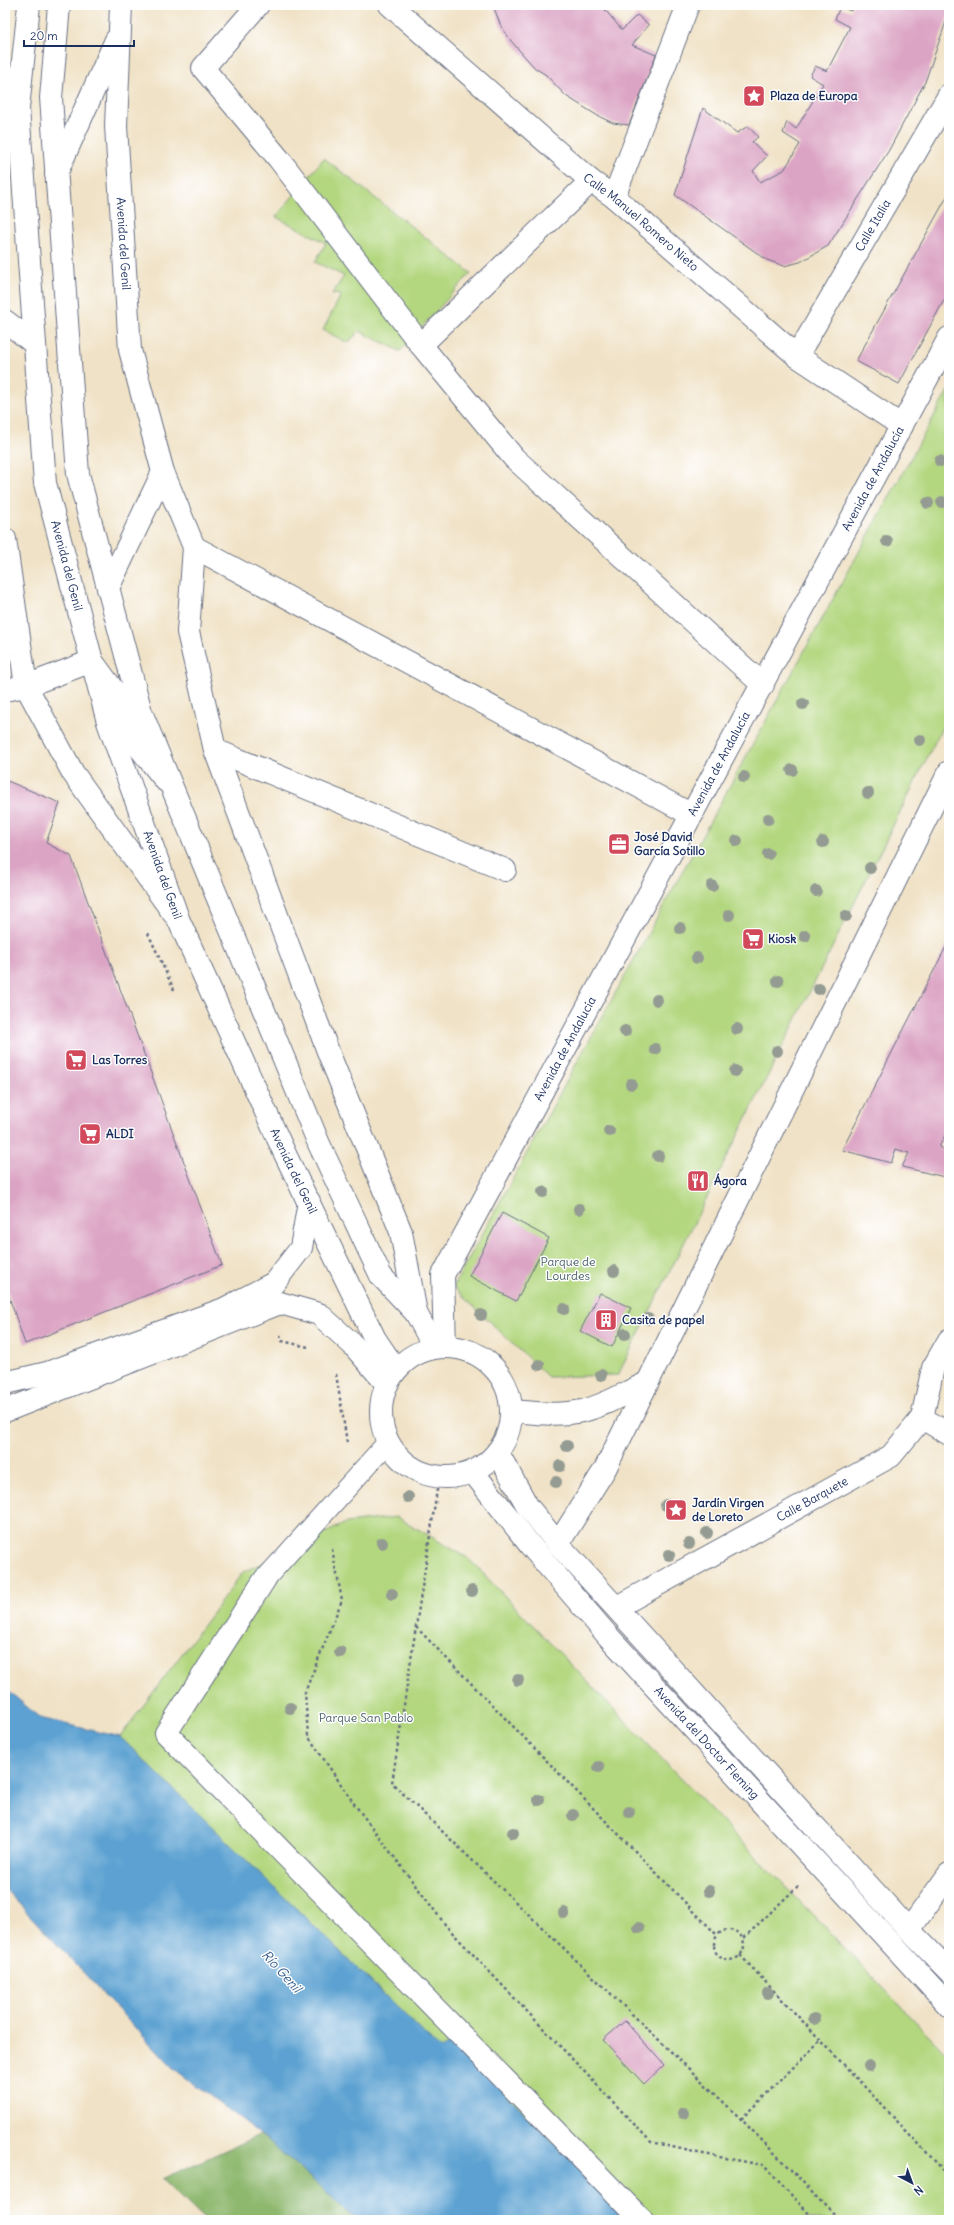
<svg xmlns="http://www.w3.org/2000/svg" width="954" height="2225" viewBox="0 0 954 2225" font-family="Delius,sans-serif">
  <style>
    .green { fill: #b3d77f; stroke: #67836e }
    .forest { fill: #8eb86e; stroke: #547466 }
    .water { fill: #5ba1d1; stroke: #3b6898 }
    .building { fill: #dba4c4 }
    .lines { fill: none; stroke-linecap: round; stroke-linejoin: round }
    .lane-casing { stroke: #666e82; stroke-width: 22 }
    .street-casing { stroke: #666e82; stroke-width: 24 }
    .secondary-casing { stroke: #666e82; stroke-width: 24 }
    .path { stroke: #666e82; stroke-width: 2.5; stroke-dasharray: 3 3; stroke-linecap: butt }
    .lane { stroke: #fff; stroke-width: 20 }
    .street { stroke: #fff; stroke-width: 22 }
    .secondary { stroke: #fff; stroke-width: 22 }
    .tree { fill: #949b92 }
    .labels { text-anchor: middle; stroke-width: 3; stroke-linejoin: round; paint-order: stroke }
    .poi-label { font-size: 12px; font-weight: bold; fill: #1b2f5e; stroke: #fff; text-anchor: start }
    .street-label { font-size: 12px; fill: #1b2f5e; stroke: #fff }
    .park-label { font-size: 12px; fill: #496168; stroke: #fff }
    .water-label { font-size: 13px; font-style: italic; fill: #355d8c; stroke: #fff }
  </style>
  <rect width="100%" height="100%" fill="#fff"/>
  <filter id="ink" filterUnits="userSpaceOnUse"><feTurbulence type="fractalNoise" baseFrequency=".025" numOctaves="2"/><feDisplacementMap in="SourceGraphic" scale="8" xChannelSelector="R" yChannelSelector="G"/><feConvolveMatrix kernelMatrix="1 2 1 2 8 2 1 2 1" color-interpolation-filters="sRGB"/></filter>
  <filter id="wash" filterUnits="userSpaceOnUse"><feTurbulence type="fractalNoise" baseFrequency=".012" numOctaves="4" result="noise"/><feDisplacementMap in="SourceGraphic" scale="16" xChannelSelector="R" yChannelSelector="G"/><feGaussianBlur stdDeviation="0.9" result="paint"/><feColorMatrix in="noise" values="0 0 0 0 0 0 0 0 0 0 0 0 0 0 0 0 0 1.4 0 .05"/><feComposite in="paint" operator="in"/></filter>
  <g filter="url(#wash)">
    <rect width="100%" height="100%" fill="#f0e2c6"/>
    <path class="green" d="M324 158 471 273 400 351 359 331 348 343 323 330 341 295 332 294 344 276 315 262 326 243 276 217Z
      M949 389V714L618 1375 548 1377 453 1287Z
      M397 1517 468 1558 949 2056V2220H632L452 2041 441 2050 120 1737 243 1572 346 1523Z"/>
    <path class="forest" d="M261 2134 358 2220H205L162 2179Z"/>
    <path class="water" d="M5 1688 40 1718 120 1737 441 2050 453 2041 632 2220H358L261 2134 173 2068 5 1889Z"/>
    <g id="blocks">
      <path class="building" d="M493 5H601L622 30 637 15 649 25 632 45 656 55 629 125 613 123 598 116 566 96 546 75 535 68 511 41 500 24Z
        M853 5H949V13L925 82 889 150 828 246 800 262 784 266 767 260 675 195 703 108 737 133 748 126 758 137 752 142 767 156 753 171 760 182 784 170 800 144 783 133 787 122 796 129 823 84 810 76 815 66 827 71 850 27 835 19 840 7 851 11Z
        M949 193V291L899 384 856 361Z
        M5 780 60 803 46 843 71 856 222 1265 25 1344 5 1285Z
        M949 941V1128L939 1147 949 1152V1178L902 1167 909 1153 896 1149 891 1163 842 1150Z
        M502 1213 549 1238 516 1301 469 1276Z
        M600 1293 631 1308 612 1347 580 1331Z
        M625 2021 664 2065 644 2084 603 2040Z"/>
    </g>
  </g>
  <g filter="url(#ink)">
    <use href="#blocks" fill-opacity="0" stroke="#666e82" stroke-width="1"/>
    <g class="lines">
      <g class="lane-casing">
        <path id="lane" d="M265 1579 388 1442"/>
      </g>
      <g class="street-casing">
        <g id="street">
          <path id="s1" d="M121 5 116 126 130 350 163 472 194 547 692 815"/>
          <path d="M258 5 203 68 279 159 421 345 514 458 763 685"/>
          <path id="s2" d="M390 5 591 181 614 197 797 356 902 426"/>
          <path d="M56 174 116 40"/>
          <path d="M614 197 688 5"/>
          <path d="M5 321 35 344"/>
          <path d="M421 345 591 181"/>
          <path id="s3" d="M797 356 949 95"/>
          <path d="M5 539 26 686 73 773 174 914"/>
          <path d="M194 547 188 632 215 750 329 1054 401 1232 416 1313"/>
          <path d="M108 588 163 472"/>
          <path d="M5 690 26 686 92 661 120 699 135 742 166 781"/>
          <path d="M215 750 505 870"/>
          <path d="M5 1383 47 1373 224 1309 274 1283 301 1248 309 1201"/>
          <path d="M5 1411 280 1303 319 1314 353 1345 387 1384"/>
          <path d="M922 1418 949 1434"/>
          <path d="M265 1579 166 1733 642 2220"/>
          <path id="s4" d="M617 1607 891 1456 922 1418 933 1368 949 1340"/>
          <path d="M909 1930 949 1874"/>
        </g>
      </g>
      <g class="secondary-casing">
        <g id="secondary">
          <path id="s5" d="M29 5 18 108 45 483 108 722 179 921 285 1154 375 1339 396 1370"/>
          <path d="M59 5 51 98 78 474 141 712 319 1144 381 1276 416 1313 434 1347"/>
          <path id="s6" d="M445 1346 443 1275 949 338"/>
          <circle cx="446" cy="1412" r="65"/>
          <path d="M512 1411C536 1413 559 1416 582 1411 605 1406 626 1392 647 1383"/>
          <path d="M498 1453 528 1507 558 1544 909 1930 949 1971"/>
          <path id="s7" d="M473 1472 530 1545 608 1636 949 2006"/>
          <path d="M558 1544 605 1469 949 772"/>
        </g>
      </g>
      <path class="path" d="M148 933 174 990
        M280 1335 282 1341 308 1347
        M336 1374 347 1442
        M439 1477 392 1783 741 2119 840 2220
        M332 1549 342 1600 305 1692 308 1736 355 1805 447 1927 651 2142 698 2153 763 2165 815 2220
        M416 1627 717 1935
        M714 1945a15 15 0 1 1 30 0a15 15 0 1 1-30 0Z
        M744 1938 798 1886
        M740 1955 949 2176
        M741 2119 821 2040"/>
      <use href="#lane" class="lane"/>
      <use href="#street" class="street"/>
      <use href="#secondary" class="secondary"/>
    </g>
    <g class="tree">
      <circle cx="940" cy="461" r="6"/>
      <circle cx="942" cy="502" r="6"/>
      <circle cx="928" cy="503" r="6"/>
      <circle cx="887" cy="541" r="6"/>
      <circle cx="803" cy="704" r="6"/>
      <circle cx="920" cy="740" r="6"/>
      <circle cx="792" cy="770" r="6"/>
      <circle cx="744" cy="777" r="6"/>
      <circle cx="868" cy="793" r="6"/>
      <circle cx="768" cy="819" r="6"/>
      <circle cx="737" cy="841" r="6"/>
      <circle cx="823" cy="842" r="6"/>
      <circle cx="768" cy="854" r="6"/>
      <circle cx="870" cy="868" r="6"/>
      <circle cx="712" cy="886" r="6"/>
      <circle cx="816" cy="891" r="6"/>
      <circle cx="729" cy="915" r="6"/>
      <circle cx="846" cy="916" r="6"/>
      <circle cx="680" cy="928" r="6"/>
      <circle cx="805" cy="936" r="6"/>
      <circle cx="697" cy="958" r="6"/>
      <circle cx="778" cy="981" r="6"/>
      <circle cx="819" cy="989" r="6"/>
      <circle cx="657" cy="1000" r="6"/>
      <circle cx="737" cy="1029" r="6"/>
      <circle cx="625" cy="1031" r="6"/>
      <circle cx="655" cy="1049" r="6"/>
      <circle cx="777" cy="1051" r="6"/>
      <circle cx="735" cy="1071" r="6"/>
      <circle cx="631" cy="1084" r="6"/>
      <circle cx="609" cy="1131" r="6"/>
      <circle cx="658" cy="1156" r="6"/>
      <circle cx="543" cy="1192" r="6"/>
      <circle cx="579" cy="1209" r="6"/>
      <circle cx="614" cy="1271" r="6"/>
      <circle cx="564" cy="1309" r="6"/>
      <circle cx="481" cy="1315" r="6"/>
      <circle cx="648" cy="1319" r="6"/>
      <circle cx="625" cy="1334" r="6"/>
      <circle cx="539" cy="1365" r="6"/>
      <circle cx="601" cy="1375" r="6"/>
      <circle cx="567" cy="1446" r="6"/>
      <circle cx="560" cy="1466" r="6"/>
      <circle cx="556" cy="1482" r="6"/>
      <circle cx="408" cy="1497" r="6"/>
      <circle cx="666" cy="1505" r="6"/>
      <circle cx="707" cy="1533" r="6"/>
      <circle cx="382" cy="1543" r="6"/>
      <circle cx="689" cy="1544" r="6"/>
      <circle cx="669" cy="1555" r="6"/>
      <circle cx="472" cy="1591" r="6"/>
      <circle cx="392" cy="1594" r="6"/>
      <circle cx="340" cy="1652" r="6"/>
      <circle cx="518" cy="1680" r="6"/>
      <circle cx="290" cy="1708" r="6"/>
      <circle cx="599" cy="1767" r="6"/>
      <circle cx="539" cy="1800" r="6"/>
      <circle cx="629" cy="1812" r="6"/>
      <circle cx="573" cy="1815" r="6"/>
      <circle cx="513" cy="1833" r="6"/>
      <circle cx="709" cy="1891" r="6"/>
      <circle cx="564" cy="1913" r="6"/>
      <circle cx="639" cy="1928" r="6"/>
      <circle cx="768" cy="1993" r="6"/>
      <circle cx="814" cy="2019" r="6"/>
      <circle cx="869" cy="2066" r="6"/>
      <circle cx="683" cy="2113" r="6"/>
    </g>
  </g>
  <defs>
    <g id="sight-square" transform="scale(1.15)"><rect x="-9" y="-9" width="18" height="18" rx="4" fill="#d1495b" stroke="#fff"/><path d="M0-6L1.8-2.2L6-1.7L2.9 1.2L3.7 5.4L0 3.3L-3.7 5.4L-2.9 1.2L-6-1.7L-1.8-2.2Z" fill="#fff"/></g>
    <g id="office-square" transform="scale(1.15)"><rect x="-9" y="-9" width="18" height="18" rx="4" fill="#d1495b" stroke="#fff"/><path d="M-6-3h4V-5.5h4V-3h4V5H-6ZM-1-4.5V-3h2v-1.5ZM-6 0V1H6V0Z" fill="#fff"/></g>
    <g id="supermarket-square" transform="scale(1.15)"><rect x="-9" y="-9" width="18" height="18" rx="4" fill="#d1495b" stroke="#fff"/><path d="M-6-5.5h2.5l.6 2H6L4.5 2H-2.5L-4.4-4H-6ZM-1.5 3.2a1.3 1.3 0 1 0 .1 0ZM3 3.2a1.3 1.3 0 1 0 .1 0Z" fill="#fff"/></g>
    <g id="restaurant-square" transform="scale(1.15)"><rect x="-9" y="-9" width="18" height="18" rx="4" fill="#d1495b" stroke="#fff"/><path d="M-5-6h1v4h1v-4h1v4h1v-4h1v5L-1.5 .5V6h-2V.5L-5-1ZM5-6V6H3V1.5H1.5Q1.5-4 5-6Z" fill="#fff"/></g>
    <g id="building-square" transform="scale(1.15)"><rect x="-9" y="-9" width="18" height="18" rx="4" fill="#d1495b" stroke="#fff"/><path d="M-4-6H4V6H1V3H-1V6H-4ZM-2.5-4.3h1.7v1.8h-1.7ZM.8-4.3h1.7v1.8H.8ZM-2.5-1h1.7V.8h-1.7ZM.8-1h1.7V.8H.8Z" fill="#fff"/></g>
  </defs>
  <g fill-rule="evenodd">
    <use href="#sight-square" x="754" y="96"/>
    <use href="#office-square" x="619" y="844"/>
    <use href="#supermarket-square" x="753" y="939"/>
    <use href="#supermarket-square" x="76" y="1060"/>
    <use href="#supermarket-square" x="90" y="1134"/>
    <use href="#restaurant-square" x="698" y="1181"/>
    <use href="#building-square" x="606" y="1320"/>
    <use href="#sight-square" x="676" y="1510"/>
  </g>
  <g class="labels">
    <g class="poi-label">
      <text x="770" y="100">Plaza de Europa</text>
      <text x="634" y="841">José David<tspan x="634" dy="14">García Sotillo</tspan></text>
      <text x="768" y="943">Kiosk</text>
      <text x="92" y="1064">Las Torres</text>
      <text x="106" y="1138">ALDI</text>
      <text x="714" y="1185">Ágora</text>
      <text x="622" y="1324">Casita de papel</text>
      <text x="692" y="1507">Jardín Virgen<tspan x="692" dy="14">de Loreto</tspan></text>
    </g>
    <g class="street-label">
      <text dy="4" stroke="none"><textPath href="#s2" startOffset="332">Calle Manuel Romero Nieto</textPath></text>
      <text dy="4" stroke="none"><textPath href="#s3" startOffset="151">Calle Italia</textPath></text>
      <text dy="4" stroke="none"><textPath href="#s1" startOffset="239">Avenida del Genil</textPath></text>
      <text dy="4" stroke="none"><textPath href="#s6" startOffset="976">Avenida de Andalucía</textPath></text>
      <text dy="4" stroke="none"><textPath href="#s5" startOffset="565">Avenida del Genil</textPath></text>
      <text dy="4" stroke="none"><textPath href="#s6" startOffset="652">Avenida de Andalucía</textPath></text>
      <text dy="4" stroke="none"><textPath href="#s5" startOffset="889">Avenida del Genil</textPath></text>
      <text dy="4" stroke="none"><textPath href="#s6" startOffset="328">Avenida de Andalucía</textPath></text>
      <text dy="4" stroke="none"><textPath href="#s5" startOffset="1213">Avenida del Genil</textPath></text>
      <text dy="4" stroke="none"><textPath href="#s4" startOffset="223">Calle Barquete</textPath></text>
      <text dy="4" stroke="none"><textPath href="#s7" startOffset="358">Avenida del Doctor Fleming</textPath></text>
    </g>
    <g class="park-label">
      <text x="568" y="1266">Parque de<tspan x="568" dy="14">Lourdes</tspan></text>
      <text x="366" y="1722">Parque San Pablo</text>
    </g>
    <g class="water-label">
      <text transform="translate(282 1971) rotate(48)" y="5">Río Genil</text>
    </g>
  </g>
  <rect width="954" height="2225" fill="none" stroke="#fff" stroke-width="20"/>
  <g transform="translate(912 2183) rotate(139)" stroke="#ffffff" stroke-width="3" paint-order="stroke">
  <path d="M0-3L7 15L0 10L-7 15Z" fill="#1b2f5e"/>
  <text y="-6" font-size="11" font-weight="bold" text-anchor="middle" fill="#1b2f5e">N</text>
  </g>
  <path d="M24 40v6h110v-6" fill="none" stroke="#1b2f5e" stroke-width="2"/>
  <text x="30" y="40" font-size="12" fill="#1b2f5e" stroke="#ffffff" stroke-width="3" paint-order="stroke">20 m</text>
</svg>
